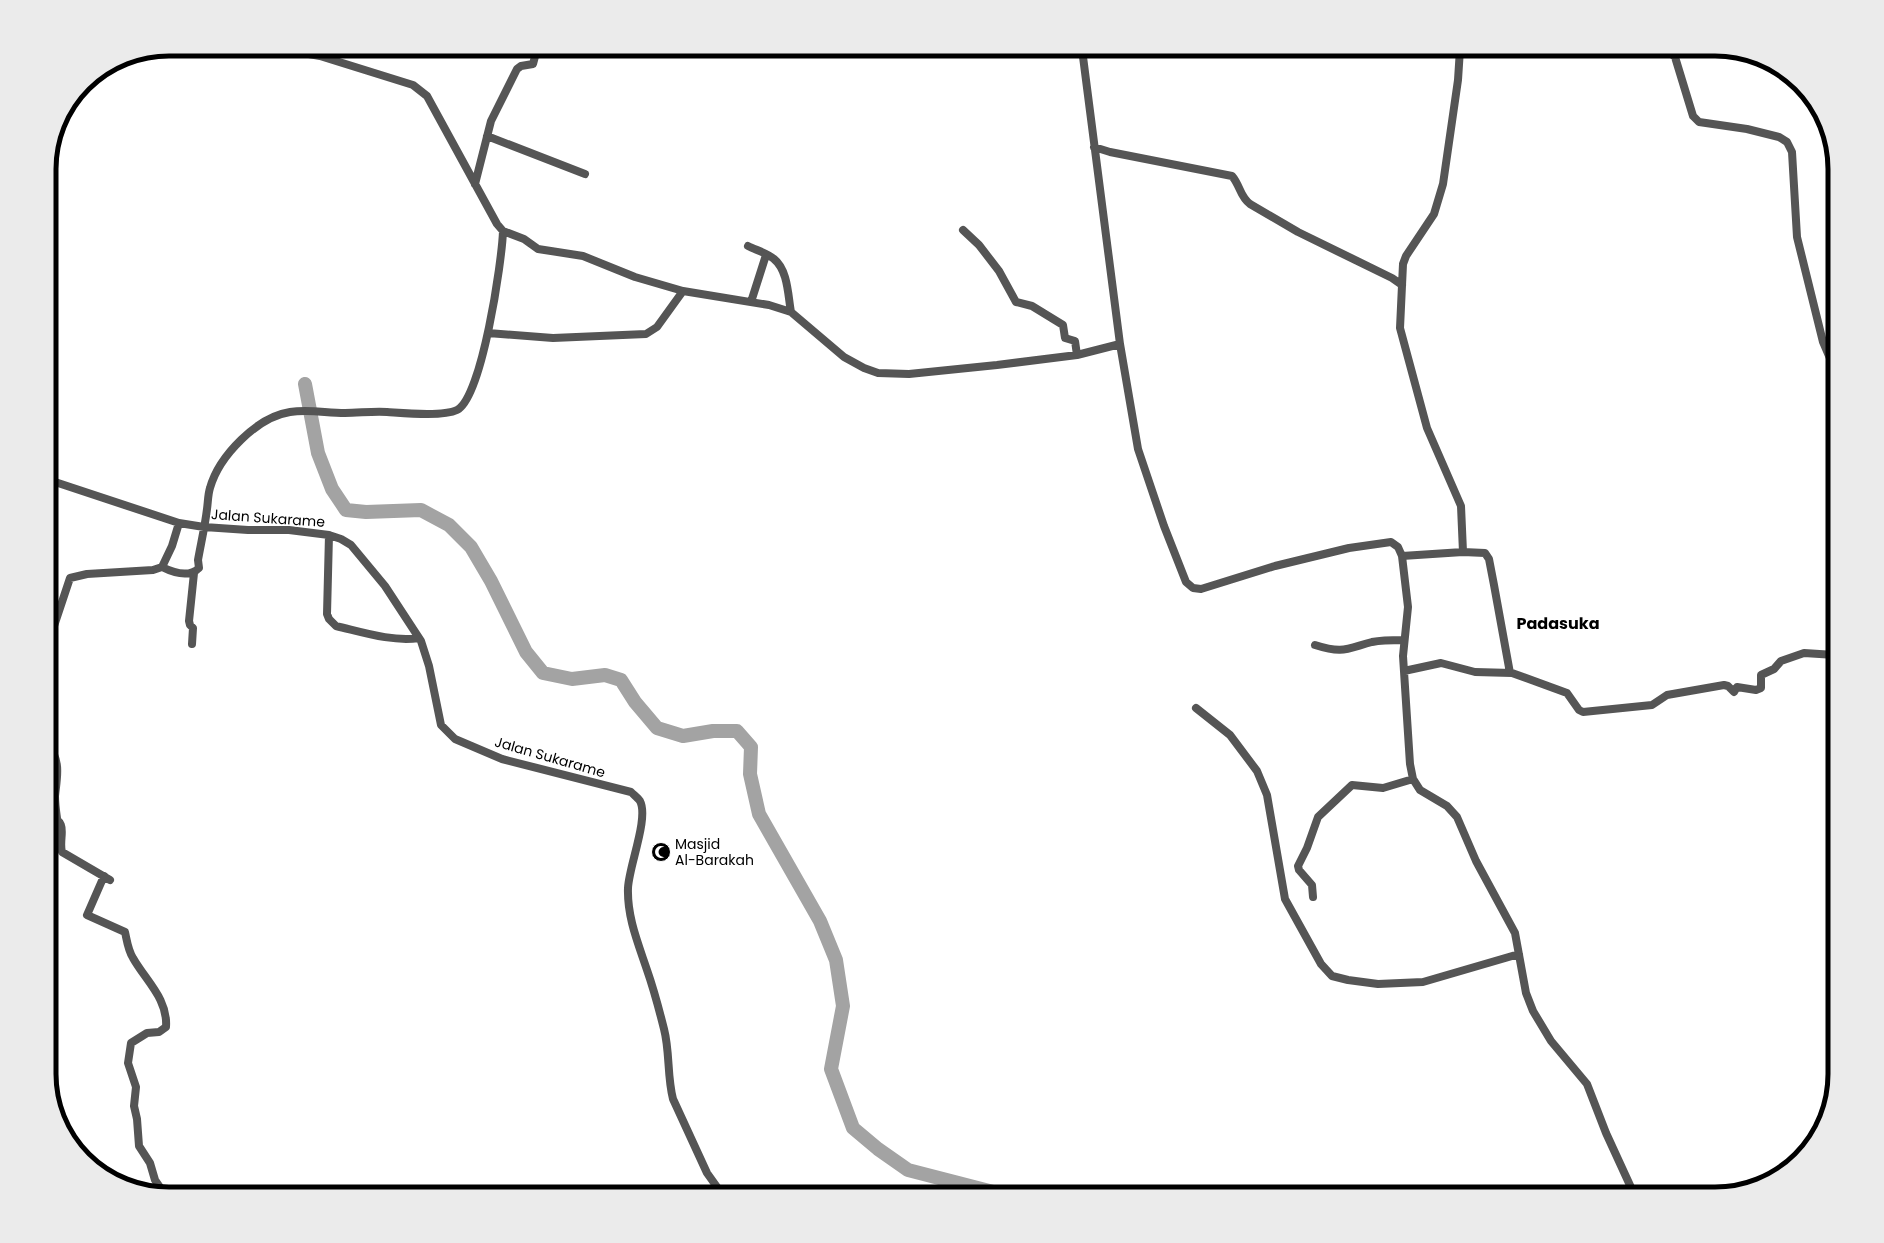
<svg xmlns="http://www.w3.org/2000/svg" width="1884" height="1243" viewBox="0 0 1884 1243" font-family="Poppins,sans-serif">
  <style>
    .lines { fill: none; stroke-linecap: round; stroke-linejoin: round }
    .river { stroke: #a3a3a3; stroke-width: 14 }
    .minor { stroke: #555; stroke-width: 8 }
    .labels { text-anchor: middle; stroke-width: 3; stroke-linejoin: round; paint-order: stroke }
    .street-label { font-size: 14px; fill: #000; stroke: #fff }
    .poi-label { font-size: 14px; fill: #000; stroke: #fff; text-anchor: start }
    .quarter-label { font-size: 16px; font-weight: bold; fill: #000; stroke: #fff }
    .rim { fill: none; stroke: #000; stroke-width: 5 }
  </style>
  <rect width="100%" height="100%" fill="#fff"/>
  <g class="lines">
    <path class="river" d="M305 384 318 453 332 489 346 510 366 512 421 510 449 525 471 547 491 581 526 652 543 673 572 679 605 675 621 680 635 702 657 728 683 736 713 731H737L751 747 750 774 759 814 820 921 836 960 843 1006 831 1069 853 1128 878 1149 908 1170 1001 1194"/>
    <path class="minor" d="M1082 49 1120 344 1138 449 1164 526 1186 582 1193 588 1201 589 1275 566 1349 548 1391 542 1398 547 1402 556 1408 607 1403 656 1410 764 1413 779 1420 790 1447 806 1457 817 1476 861 1515 933 1526 993 1533 1011 1551 1041 1587 1084 1606 1133 1634 1194
      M1460 49 1458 80 1443 184 1434 214 1406 256 1403 264 1400 328 1427 428 1461 506 1463 552
      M1666 49 1675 57 1693 116 1699 122 1747 129 1779 137 1787 142 1792 152 1797 237 1823 342 1832 363 1835 365
      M487 136 585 174
      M1094 147 1110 152 1232 176C1240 185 1240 197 1250 204L1298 232 1392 278 1402 285
      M475 184 491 121 517 69 521 66 533 64 537 49
      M963 230 979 245 999 271 1016 302 1032 306 1063 325 1065 338 1075 341 1077 355
      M503 231 524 239 538 249 583 256 635 277 683 291
      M748 246C756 250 767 253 774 259 788 270 788 296 791 312
      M751 302 766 255
      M488 333 553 338 646 334 657 327 683 291 769 305 791 312 844 357 864 368 878 373 909 374 997 365 1077 355 1120 344
      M49 480 179 523 204 527 248 530H289L329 535 341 539 351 545 385 586 421 641 429 666 441 725 455 739 502 759 631 792C634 795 638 798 640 801 649 818 629 866 628 888 627 917 638 943 647 970 654 990 659 1009 664 1029 670 1052 667 1076 673 1099L707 1173 722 1194
      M329 535 327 614 329 619 336 626C362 632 392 642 419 638
      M1402 556 1463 552 1485 553 1489 559 1494 585 1510 673
      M162 567C172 572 189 578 199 568L198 560C201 543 205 526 207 509 208 502 208 494 210 488 219 456 257 417 290 412 309 409 326 413 345 413 359 413 373 411 387 412 403 413 443 417 457 410 482 398 502 261 503 231L497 224 427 96 413 85 320 56 281 49
      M49 641 70 578 87 574 153 570 162 567 172 546 179 523
      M192 644 193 628 190 625 189 621 194 573
      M1315 645C1343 654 1346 649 1372 642 1382 640 1393 640 1403 640
      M1404 671 1441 663 1475 672 1512 673 1567 693 1579 710 1583 712 1652 705 1667 695 1724 685 1728 686 1734 692 1737 687 1756 690 1761 688V675L1774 669 1781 661 1804 653 1835 655
      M1196 708 1230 735 1257 771 1267 795 1285 899 1321 964 1332 976 1348 980 1378 984 1423 982 1519 954
      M49 746C61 762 57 777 55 796 55 803 56 811 57 818
      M49 817C70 821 58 838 62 852L110 880
      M104 876 87 915 125 932C127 941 128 950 133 958 146 981 168 999 166 1027L159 1032 147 1033 131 1043 128 1063 136 1087 134 1106 137 1119 139 1146 150 1163 155 1180 164 1193
      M1313 897 1312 885 1299 870 1298 866 1307 848 1318 817 1352 785 1383 788 1413 779"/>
  </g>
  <defs>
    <g id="mosque-disc" transform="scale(1)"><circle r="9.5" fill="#000" stroke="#fff"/><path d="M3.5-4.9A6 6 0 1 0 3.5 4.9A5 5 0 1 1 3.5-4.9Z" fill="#fff"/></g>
  </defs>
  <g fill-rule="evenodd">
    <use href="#mosque-disc" x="661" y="852"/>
  </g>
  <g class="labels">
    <g class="street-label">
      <text transform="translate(268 518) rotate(4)" y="5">Jalan Sukarame</text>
      <text transform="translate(550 757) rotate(16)" y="5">Jalan Sukarame</text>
    </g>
    <g class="poi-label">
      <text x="675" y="849">Masjid<tspan x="675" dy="16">Al-Barakah</tspan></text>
    </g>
    <g class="quarter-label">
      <text x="1558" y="629">Padasuka</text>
    </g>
  </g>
  <path d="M0 0H1884V1243H0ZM169 56H1715A113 113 0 0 1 1828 169V1074A113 113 0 0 1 1715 1187H169A113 113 0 0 1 56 1074V169A113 113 0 0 1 169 56Z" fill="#ebebeb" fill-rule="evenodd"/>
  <path class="rim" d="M169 56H1715A113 113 0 0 1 1828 169V1074A113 113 0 0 1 1715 1187H169A113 113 0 0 1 56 1074V169A113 113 0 0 1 169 56Z"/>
</svg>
